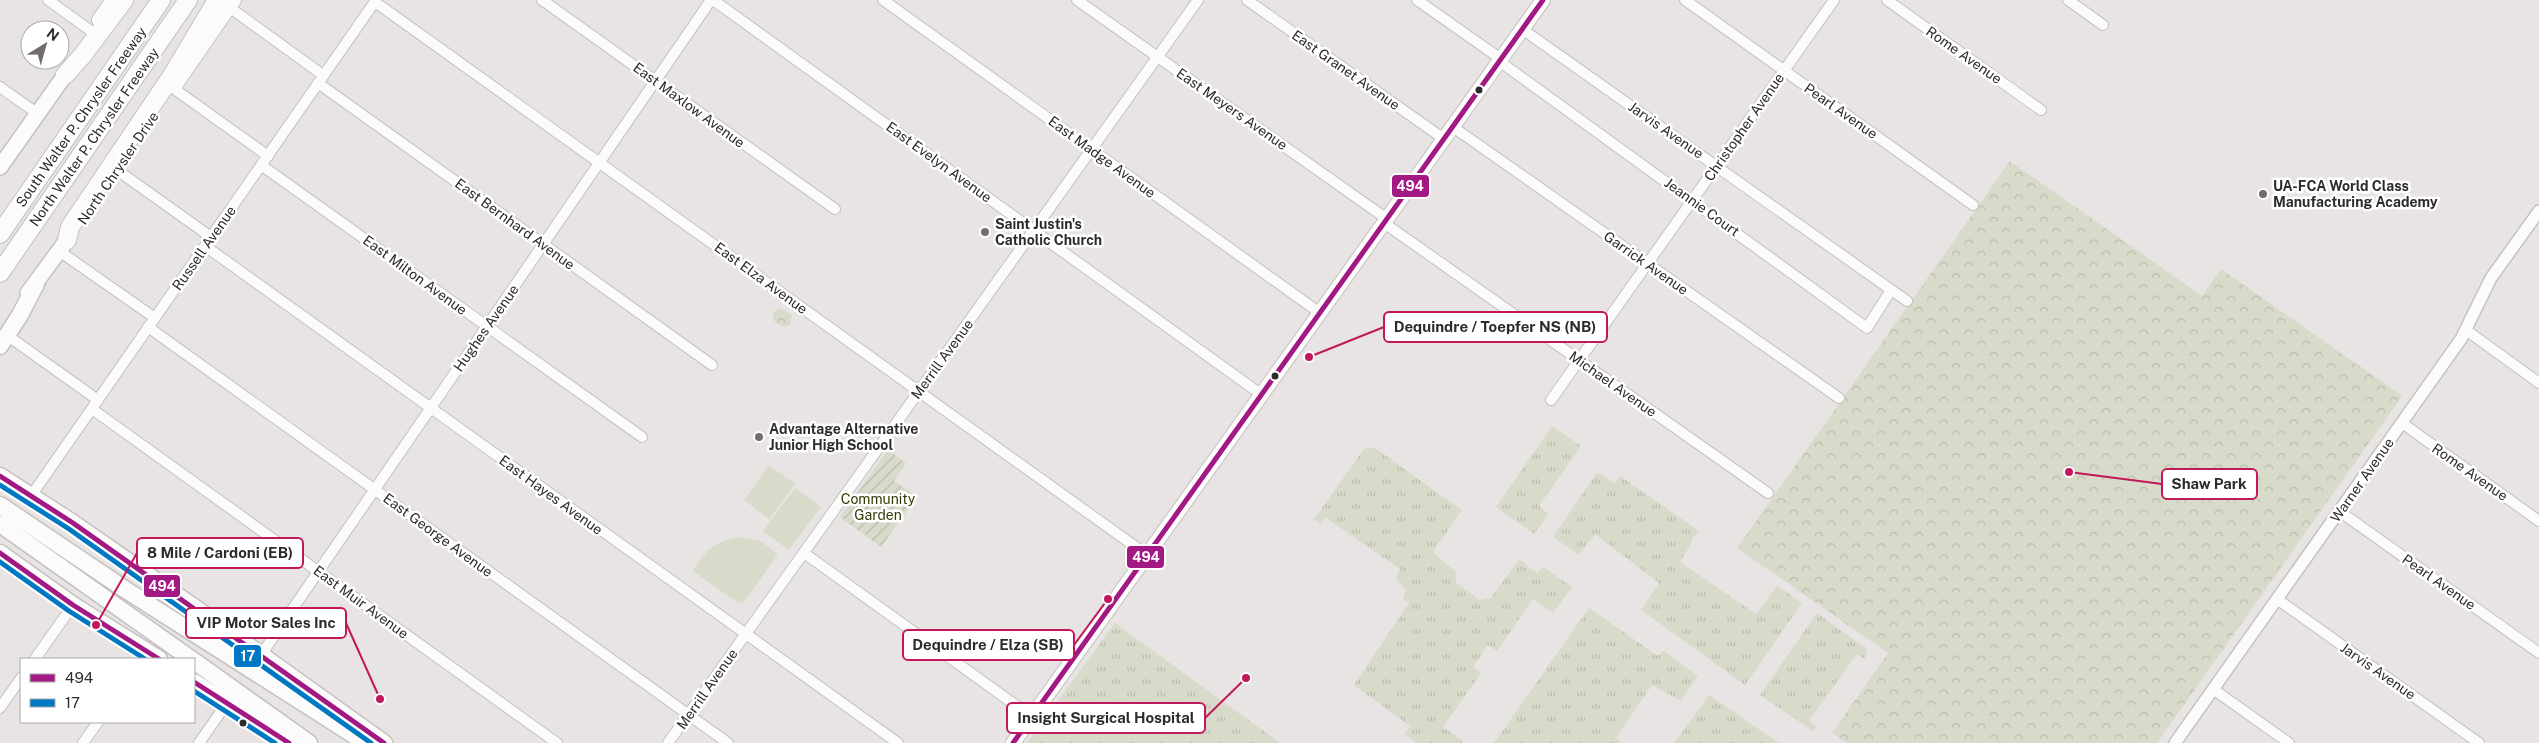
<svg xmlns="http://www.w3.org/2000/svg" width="2539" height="743" viewBox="0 0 2539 743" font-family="'Public Sans',sans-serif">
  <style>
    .grass { fill: url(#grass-tufts) }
    .park { fill: url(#park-crowns) }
    .garden { fill: url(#garden-furrows) }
    .pitch { fill: #d8dbca }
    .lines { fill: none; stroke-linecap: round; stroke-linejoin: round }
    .minor-casing { stroke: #c5c1c0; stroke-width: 12 }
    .tertiary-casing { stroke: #c5c1c0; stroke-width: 14 }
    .secondary-casing { stroke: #c5c1c0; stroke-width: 16 }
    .primary-casing { stroke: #c5c1c0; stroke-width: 18 }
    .trunk-casing { stroke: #c5c1c0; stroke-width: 19 }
    .motorway-casing { stroke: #c5c1c0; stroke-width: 20 }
    .minor { stroke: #fcfbfb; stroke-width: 10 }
    .tertiary { stroke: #fcfbfb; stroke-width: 11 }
    .secondary { stroke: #fcfbfb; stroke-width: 14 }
    .primary { stroke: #fcfbfb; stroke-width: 15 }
    .trunk { stroke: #fcfbfb; stroke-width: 16 }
    .motorway { stroke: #fcfbfb; stroke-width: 18 }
    .bus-1-casing { stroke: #fff; stroke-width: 9 }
    .bus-2-casing { stroke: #fff; stroke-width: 9 }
    .bus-1 { stroke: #a31984; stroke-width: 5 }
    .bus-2 { stroke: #0079c2; stroke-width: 5 }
    .bus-dot { fill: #2e2b2a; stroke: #fff; stroke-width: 2 }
    .poi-dot { fill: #6f6c6b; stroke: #fff; stroke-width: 2 }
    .labels { text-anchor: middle; stroke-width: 5; stroke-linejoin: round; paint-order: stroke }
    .street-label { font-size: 14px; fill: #2e2b2a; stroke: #fff }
    .poi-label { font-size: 14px; font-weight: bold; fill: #2e2b2a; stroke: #fff; text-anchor: start }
    .park-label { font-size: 14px; fill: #323e07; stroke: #fff }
    .leader { fill: none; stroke: #c2185b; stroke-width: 2 }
    .callout-dot { fill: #c2185b; stroke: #fff; stroke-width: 2 }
    .callout { fill: #fff; stroke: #c2185b; stroke-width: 2 }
    .callout-label { font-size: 15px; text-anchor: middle; font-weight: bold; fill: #2e2b2a }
    .line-badge { stroke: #fff; stroke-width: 2 }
    .badge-label { font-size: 14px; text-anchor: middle; font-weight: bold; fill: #fff }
  </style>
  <defs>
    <pattern id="grass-tufts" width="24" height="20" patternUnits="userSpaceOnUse" patternTransform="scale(1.25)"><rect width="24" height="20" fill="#d8dbca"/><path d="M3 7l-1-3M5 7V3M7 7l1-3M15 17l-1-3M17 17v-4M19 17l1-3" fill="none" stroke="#babcae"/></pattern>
    <pattern id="park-crowns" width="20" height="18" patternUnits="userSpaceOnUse" patternTransform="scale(1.25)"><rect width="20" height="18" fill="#d8dbca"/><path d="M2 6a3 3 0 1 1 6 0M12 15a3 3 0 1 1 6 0" fill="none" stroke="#babcae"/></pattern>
    <pattern id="garden-furrows" width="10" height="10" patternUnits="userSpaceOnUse" patternTransform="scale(1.25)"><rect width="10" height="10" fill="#d8dbca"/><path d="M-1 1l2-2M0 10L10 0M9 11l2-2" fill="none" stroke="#babcae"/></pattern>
  </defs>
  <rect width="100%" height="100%" fill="#e8e4e3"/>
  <path class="grass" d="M1552 426 1581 446 1539 506 1549 514 1534 534 1496 507Z
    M1369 447 1378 450 1462 510 1433 552 1456 572V583L1480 600 1491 598 1519 559 1537 573 1543 567 1572 587 1553 613 1533 599 1497 651 1488 645 1473 667 1481 673 1443 727 1463 741 1462 743H1416L1404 734 1410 726 1354 685 1409 603 1403 599 1406 591 1396 578 1400 569 1326 518 1320 524 1314 519 1364 449Z
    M1597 472 1614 483 1620 476 1699 531 1692 538V542L1680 562 1756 614 1777 586 1802 603 1745 685 1641 610 1659 583 1595 534 1579 555 1553 537Z
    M1589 608 1658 656 1664 651 1698 676 1681 701 1652 685 1616 738 1622 743H1494Z
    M1817 613 1867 649 1865 659 1857 654 1809 721 1817 727 1813 731 1760 695Z
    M1115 623 1280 743H1027Z
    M1709 695 1779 743H1674Z"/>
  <path class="park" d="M2010 161 2202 296 2221 269 2402 396 2157 743H1847L1832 733 1888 653 1737 548Z
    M781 308 792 315 790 325 783 327 773 320V312Z"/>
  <path class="garden" d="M888 450 906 463 894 481 917 497 881 547 840 517Z"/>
  <path class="pitch" d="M769 465 795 484 769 519 744 500Z
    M795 488 821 507 789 550 763 531Z
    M737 537 760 541 778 554 745 601 738 603 693 571C704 551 715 542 737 537Z"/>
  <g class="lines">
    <g class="minor-casing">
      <path id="minor" d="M48 0 91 31
        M542 0 835 209
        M713 0 1262 395
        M883 0 1320 313
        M1077 0 1387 219
        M1247 0 1444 139
        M1417 0 1501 59
        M1685 0 1973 205
        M1887 0 2041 110
        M2068 0 2103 25
        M375 2 1147 555
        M229 7 323 75
        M1522 29 1907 301
        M1499 61 1867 328 1891 290
        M318 83 712 365
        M0 87 38 114
        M173 88 268 156
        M1453 127 1839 398
        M261 165 642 437
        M117 170 211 237
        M1384 223 1768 493
        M205 246 898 743
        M59 251 155 318
        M148 327 728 743
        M2466 330 2539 383
        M3 336H8L98 400
        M1551 400 1834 0
        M92 409 557 743
        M2402 423 2539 521
        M31 496 376 0
        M2339 511 2539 653
        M804 553 1032 717
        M2277 599 2479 743
        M261 655 711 0
        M35 659 73 605
        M2213 689 2289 743
        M0 708 21 678
        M83 743 98 722
        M199 743 227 703
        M668 743 1198 0"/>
    </g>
    <g class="tertiary-casing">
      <path id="tertiary" d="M2175 743 2461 339 2491 278 2539 211"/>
    </g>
    <g class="secondary-casing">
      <path id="secondary" d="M99 20 113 0
        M176 84 234 0
        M1013 743 1543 0"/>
    </g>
    <g class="primary-casing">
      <path id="primary" d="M0 167 65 75
        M28 293 67 240"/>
    </g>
    <g class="trunk-casing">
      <path id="trunk" d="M0 346 20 315 36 284
        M0 476 73 523 211 619 384 743
        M0 505 126 590 366 743
        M0 524 191 659
        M0 553 73 605 159 659
        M194 661 309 743
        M194 682 289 743"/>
    </g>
    <g class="motorway-casing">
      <path id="motorway" d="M65 75 82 56 124 0
        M0 234 161 0
        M67 240 70 227 173 74 217 0
        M0 273 188 0"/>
    </g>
    <use href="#minor" class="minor"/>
    <use href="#tertiary" class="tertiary"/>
    <use href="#secondary" class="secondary"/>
    <use href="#primary" class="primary"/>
    <use href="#trunk" class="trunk"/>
    <use href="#motorway" class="motorway"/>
    <g class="bus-1-casing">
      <path id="bus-1" d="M0 476 73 523 384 743
        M0 553 73 605 159 659
        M194 682 289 743
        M1013 743 1543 0"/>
    </g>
    <g class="bus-2-casing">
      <path id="bus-2" d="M0 485 69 529 371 743
        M0 562 69 611 145 659
        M194 691 275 743"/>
    </g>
    <use href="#bus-1" class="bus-1"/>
    <use href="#bus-2" class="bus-2"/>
  </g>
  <g class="bus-dot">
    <circle cx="1479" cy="90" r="4.5"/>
    <circle cx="1275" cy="376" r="4.5"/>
    <circle cx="243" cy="723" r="4.5"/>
  </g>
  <g class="poi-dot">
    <circle cx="2263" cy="194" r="5"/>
    <circle cx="985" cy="232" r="5"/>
    <circle cx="759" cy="437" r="5"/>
  </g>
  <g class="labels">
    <g class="street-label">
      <text transform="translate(1964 55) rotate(35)" y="5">Rome Avenue</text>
      <text transform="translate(1346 70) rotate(35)" y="5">East Granet Avenue</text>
      <text transform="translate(689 105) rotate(36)" y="5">East Maxlow Avenue</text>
      <text transform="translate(1232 109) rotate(35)" y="5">East Meyers Avenue</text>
      <text transform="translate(1841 111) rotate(35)" y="5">Pearl Avenue</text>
      <text transform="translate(81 117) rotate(-55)" y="5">South Walter P. Chrysler Freeway</text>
      <text transform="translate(1744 127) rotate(-55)" y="5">Christopher Avenue</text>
      <text transform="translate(1666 130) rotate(35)" y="5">Jarvis Avenue</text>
      <text transform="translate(94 137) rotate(-55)" y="5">North Walter P. Chrysler Freeway</text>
      <text transform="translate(1102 157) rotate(36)" y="5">East Madge Avenue</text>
      <text transform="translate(939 162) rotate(36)" y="5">East Evelyn Avenue</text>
      <text transform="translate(118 168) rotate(-56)" y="5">North Chrysler Drive</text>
      <text transform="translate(1702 207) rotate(36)" y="5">Jeannie Court</text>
      <text transform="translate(515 224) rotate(36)" y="5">East Bernhard Avenue</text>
      <text transform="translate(204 248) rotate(-55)" y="5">Russell Avenue</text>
      <text transform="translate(1646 263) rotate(35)" y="5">Garrick Avenue</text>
      <text transform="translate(415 275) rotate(36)" y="5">East Milton Avenue</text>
      <text transform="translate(761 278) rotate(36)" y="5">East Elza Avenue</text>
      <text transform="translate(486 328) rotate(-55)" y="5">Hughes Avenue</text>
      <text transform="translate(942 359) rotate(-54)" y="5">Merrill Avenue</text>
      <text transform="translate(1613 384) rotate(35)" y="5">Michael Avenue</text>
      <text transform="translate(2470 472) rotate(35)" y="5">Rome Avenue</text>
      <text transform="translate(2362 480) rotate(-55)" y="5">Warner Avenue</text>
      <text transform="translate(551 495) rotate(36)" y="5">East Hayes Avenue</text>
      <text transform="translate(438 535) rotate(36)" y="5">East George Avenue</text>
      <text transform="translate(2439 582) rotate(35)" y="5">Pearl Avenue</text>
      <text transform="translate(361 602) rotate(36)" y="5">East Muir Avenue</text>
      <text transform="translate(2378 671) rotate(35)" y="5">Jarvis Avenue</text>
      <text transform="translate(707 689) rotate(-55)" y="5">Merrill Avenue</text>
    </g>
    <g class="poi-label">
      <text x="2273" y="191">UA-FCA World Class<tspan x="2273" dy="16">Manufacturing Academy</tspan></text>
      <text x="995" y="229">Saint Justin's<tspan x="995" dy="16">Catholic Church</tspan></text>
      <text x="769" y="434">Advantage Alternative<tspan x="769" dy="16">Junior High School</tspan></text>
    </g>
    <g class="park-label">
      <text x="878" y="504">Community<tspan x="878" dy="16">Garden</tspan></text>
    </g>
  </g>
  <path class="leader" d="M1309 357L1384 327M2069 472L2162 484M96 625L137 553M380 699L346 623M1108 599L1074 645M1246 678L1205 718"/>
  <g class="callout-dot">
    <circle cx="1309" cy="357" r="5"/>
    <circle cx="2069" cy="472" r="5"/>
    <circle cx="96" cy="625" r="5"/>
    <circle cx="380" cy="699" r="5"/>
    <circle cx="1108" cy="599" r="5"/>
    <circle cx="1246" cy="678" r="5"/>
  </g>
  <g class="callout">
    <rect x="1384" y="312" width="223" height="30" rx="5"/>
    <rect x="2162" y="469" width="95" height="30" rx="5"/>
    <rect x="137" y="538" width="166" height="30" rx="5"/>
    <rect x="186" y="608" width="160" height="30" rx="5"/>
    <rect x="903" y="630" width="171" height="30" rx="5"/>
    <rect x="1007" y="703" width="198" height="30" rx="5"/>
  </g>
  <g class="callout-label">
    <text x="1495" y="332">Dequindre / Toepfer NS (NB)</text>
    <text x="2209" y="489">Shaw Park</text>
    <text x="220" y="558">8 Mile / Cardoni (EB)</text>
    <text x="266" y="628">VIP Motor Sales Inc</text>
    <text x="988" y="650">Dequindre / Elza (SB)</text>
    <text x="1106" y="723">Insight Surgical Hospital</text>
  </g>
  <g class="line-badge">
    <rect x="1391" y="174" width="39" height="24" rx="5" fill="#a31984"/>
    <rect x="1126" y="545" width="39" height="24" rx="5" fill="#a31984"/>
    <rect x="143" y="574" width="38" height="24" rx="5" fill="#a31984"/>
    <rect x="233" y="644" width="29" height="24" rx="5" fill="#0079c2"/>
  </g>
  <g class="badge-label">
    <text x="1410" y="191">494</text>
    <text x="1146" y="562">494</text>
    <text x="162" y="591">494</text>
    <text x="248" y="661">17</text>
  </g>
  <rect x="20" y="658" width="175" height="65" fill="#ffffff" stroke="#abaaaa"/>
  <rect x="30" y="674" width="25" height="8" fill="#a31984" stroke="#abaaaa"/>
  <text x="65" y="683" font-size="15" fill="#2e2b2a">494</text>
  <rect x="30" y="699" width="25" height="8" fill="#0079c2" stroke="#abaaaa"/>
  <text x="65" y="708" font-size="15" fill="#2e2b2a">17</text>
  <g transform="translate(45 45) rotate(37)"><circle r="24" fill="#ffffff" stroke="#abaaaa"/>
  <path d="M0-4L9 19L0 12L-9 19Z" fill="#6f6c6b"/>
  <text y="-8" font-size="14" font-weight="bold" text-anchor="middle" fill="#2e2b2a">N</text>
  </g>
</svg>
